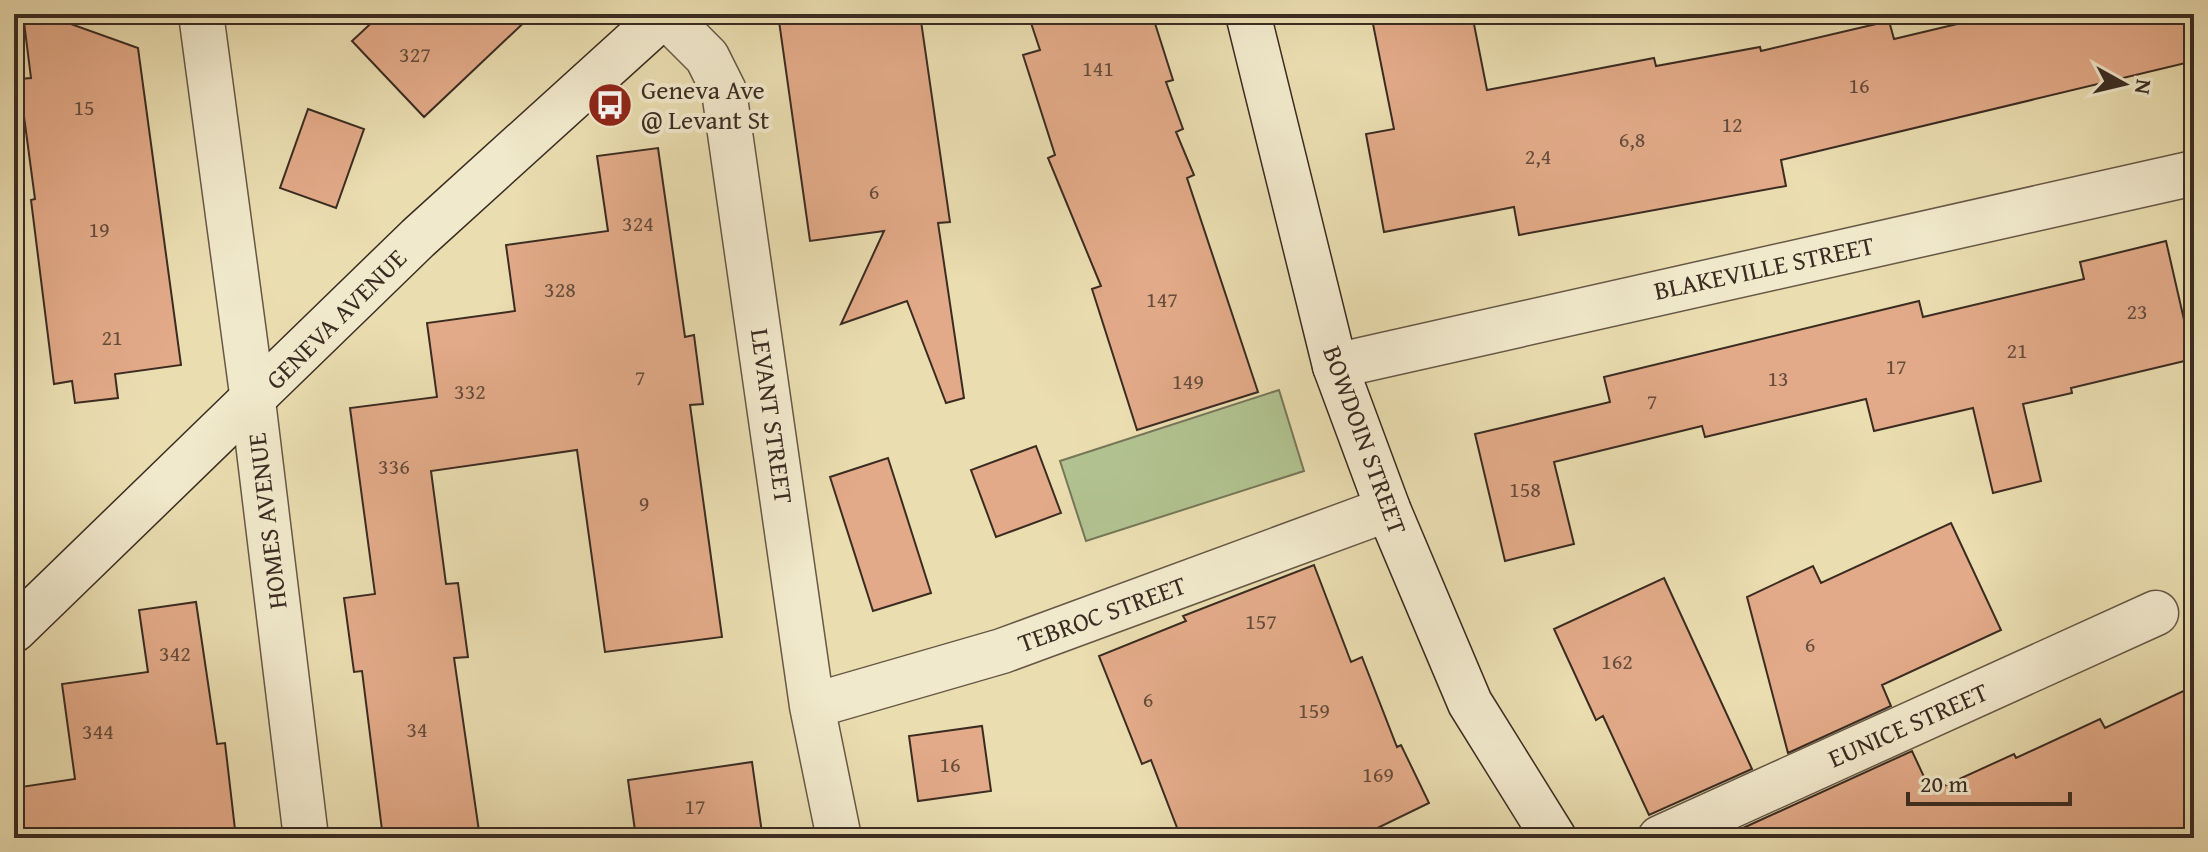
<svg xmlns="http://www.w3.org/2000/svg" width="2208" height="852" viewBox="0 0 2208 852" font-family="'Gentium Book Plus',serif">
  <style>
    .green { fill: #b1c290; stroke: #767759; stroke-width: 2 }
    .building { fill: #e2aa88; stroke: #3b2c22; stroke-width: 2 }
    .lines { fill: none; stroke-linecap: round; stroke-linejoin: round }
    .minor-casing { stroke: #675846; stroke-width: 47 }
    .secondary-casing { stroke: #3b2c22; stroke-width: 47 }
    .minor { stroke: #f1e9cc; stroke-width: 44 }
    .secondary { stroke: #f1e9cc; stroke-width: 44 }
    .labels { text-anchor: middle; stroke-width: 8; stroke-linejoin: round; paint-order: stroke }
    .number-label { font-size: 22px; fill: #654c3c }
    .poi-label { font-size: 26px; fill: #3b2c22; stroke: #f1e9cc; text-anchor: start }
    .street-label { font-size: 26px; fill: #3b2c22; stroke: #f1e9cc }
  </style>
  <rect width="100%" height="100%" fill="#eaddb0"/>
  <filter id="stains"><feTurbulence type="fractalNoise" baseFrequency=".0025" numOctaves="4"/><feColorMatrix values="0 0 0 0 .2 0 0 0 0 .09 0 0 0 0 .02 0 0 0 .5 -.17"/></filter>
  <radialGradient id="worn" r=".72"><stop offset=".6" stop-color="#630" stop-opacity="0"/><stop offset="1" stop-color="#630" stop-opacity=".3"/></radialGradient>
  <path class="green" d="M1279 390 1304 471 1086 541 1060 461Z"/>
  <path class="building" d="M23 14H43L138 48 181 365 115 374 118 398 75 403 72 381 54 384 31 200 35 199 19 79 31 78Z
    M381 14H533L424 117 352 41Z
    M778 14H920L950 222 938 223 964 398 946 403 907 301 841 324 884 231 810 241Z
    M1028 14H1152L1173 80 1166 82 1183 129 1176 132 1194 175 1187 178 1258 392 1137 430 1092 289 1101 286 1048 158 1055 155 1023 55 1040 50Z
    M1371 14H1472L1487 90 1654 58 1656 66 1760 47 1761 51 1889 21 1894 39 1999 14H2194V61L1781 160 1786 186 1519 235 1514 207 1384 232 1366 134 1394 129Z
    M308 109 364 129 336 208 280 188Z
    M658 148 685 337 694 335 703 404 690 405 722 637 605 652 577 450 431 471 446 584 458 583 468 657 454 658 480 838H383L362 671 354 672 344 598 375 594 350 408 437 397 427 323 515 311 506 245 608 231 597 156Z
    M2166 241 2193 359 2071 388 2072 393 2023 404 2041 481 1993 493 1973 408 1874 431 1866 399 1705 437 1702 426 1554 462 1574 544 1505 561 1475 434 1610 402 1604 377 1919 301 1923 317 2084 279 2080 262Z
    M1036 446 1061 513 996 537 971 470Z
    M888 458 931 593 873 611 830 477Z
    M1951 523 2001 630 1882 685 1891 706 1788 753 1747 597 1813 566 1821 583Z
    M1314 565 1351 662 1362 657 1397 747 1401 745 1429 803 1357 838H1181L1151 760 1142 764 1099 656 1186 621 1183 616Z
    M1664 578 1752 769 1649 815 1603 716 1596 720 1554 629Z
    M196 602 217 744 225 743 236 838H14V788L75 779 62 684 148 672 139 610Z
    M2194 686V838H1721L1912 751 1931 792 2014 754 2016 758 2100 719 2105 728Z
    M982 726 991 791 918 801 909 736Z
    M752 762 762 833 725 838H636L628 780Z"/>
  <g class="lines">
    <g class="minor-casing">
      <path id="minor" d="M201 14 253 401 306 838
        M664 14 707 57 724 91 812 706 839 838
        M1335 366 2194 173
        M812 706 1002 651 1388 509
        M1660 838 2156 613"/>
    </g>
    <g class="secondary-casing">
      <path id="secondary" d="M1248 14 1335 366 1388 509 1470 703 1554 838
        M14 630 418 238 665 14"/>
    </g>
    <use href="#minor" class="minor"/>
    <use href="#secondary" class="secondary"/>
  </g>
  <defs>
    <g id="bus-disc" transform="scale(2.3)"><circle r="9.5" fill="#8f2418" stroke="#f1e9cc"/><path d="M-5-6H5V4H4V6H2V4H-2V6H-4V4H-5ZM-3.5-4V0h7V-4ZM-3.5 1.2v1.5H-2V1.2ZM2 1.2v1.5H3.5V1.2Z" fill="#fff"/></g>
  </defs>
  <g fill-rule="evenodd">
    <use href="#bus-disc" x="610" y="105"/>
  </g>
  <g class="labels">
    <g class="number-label">
      <text x="415" y="62">327</text>
      <text x="1098" y="76">141</text>
      <text x="1859" y="93">16</text>
      <text x="84" y="115">15</text>
      <text x="1732" y="132">12</text>
      <text x="1632" y="147">6,8</text>
      <text x="1538" y="164">2,4</text>
      <text x="874" y="199">6</text>
      <text x="638" y="231">324</text>
      <text x="99" y="237">19</text>
      <text x="560" y="297">328</text>
      <text x="1162" y="307">147</text>
      <text x="2137" y="319">23</text>
      <text x="112" y="345">21</text>
      <text x="2017" y="358">21</text>
      <text x="1896" y="374">17</text>
      <text x="640" y="385">7</text>
      <text x="1778" y="386">13</text>
      <text x="1188" y="389">149</text>
      <text x="470" y="399">332</text>
      <text x="1652" y="409">7</text>
      <text x="394" y="474">336</text>
      <text x="1525" y="497">158</text>
      <text x="644" y="511">9</text>
      <text x="1261" y="629">157</text>
      <text x="1810" y="652">6</text>
      <text x="175" y="661">342</text>
      <text x="1617" y="669">162</text>
      <text x="1148" y="707">6</text>
      <text x="1314" y="718">159</text>
      <text x="417" y="737">34</text>
      <text x="98" y="739">344</text>
      <text x="950" y="772">16</text>
      <text x="1378" y="782">169</text>
      <text x="695" y="814">17</text>
    </g>
    <g class="poi-label">
      <text x="641" y="99">Geneva Ave<tspan x="641" dy="30">@ Levant St</tspan></text>
    </g>
    <g class="street-label">
      <text transform="translate(1764 268) rotate(-12)" y="9">BLAKEVILLE STREET</text>
      <text transform="translate(336 319) rotate(-45)" y="9">GENEVA AVENUE</text>
      <text transform="translate(772 416) rotate(82)" y="9">LEVANT STREET</text>
      <text transform="translate(1365 440) rotate(70)" y="9">BOWDOIN STREET</text>
      <text transform="translate(267 521) rotate(-97)" y="9">HOMES AVENUE</text>
      <text transform="translate(1102 614) rotate(-20)" y="9">TEBROC STREET</text>
      <text transform="translate(1908 725) rotate(-24)" y="9">EUNICE STREET</text>
    </g>
  </g>
  <rect width="2208" height="852" fill="none" stroke="#eaddb0" stroke-width="48"/>
  <rect x="16" y="16" width="2176" height="820" fill="none" stroke="#3b2c22" stroke-width="4"/>
  <rect x="24" y="24" width="2160" height="804" fill="none" stroke="#3b2c22" stroke-width="2"/>
  <g transform="translate(2124 84) rotate(98)" stroke="#f1e9cc" stroke-width="6" paint-order="stroke">
  <path d="M0-6L14 30L0 20L-14 30Z" fill="#3b2c22"/>
  <text y="-12" font-size="22" font-weight="bold" text-anchor="middle" fill="#3b2c22">N</text>
  </g>
  <path d="M1908 792v12h162v-12" fill="none" stroke="#3b2c22" stroke-width="4"/>
  <text x="1920" y="792" font-size="24" fill="#3b2c22" stroke="#f1e9cc" stroke-width="6" paint-order="stroke">20 m</text>
  <rect width="100%" height="100%" filter="url(#stains)"/>
  <rect width="100%" height="100%" fill="url(#worn)"/>
</svg>
